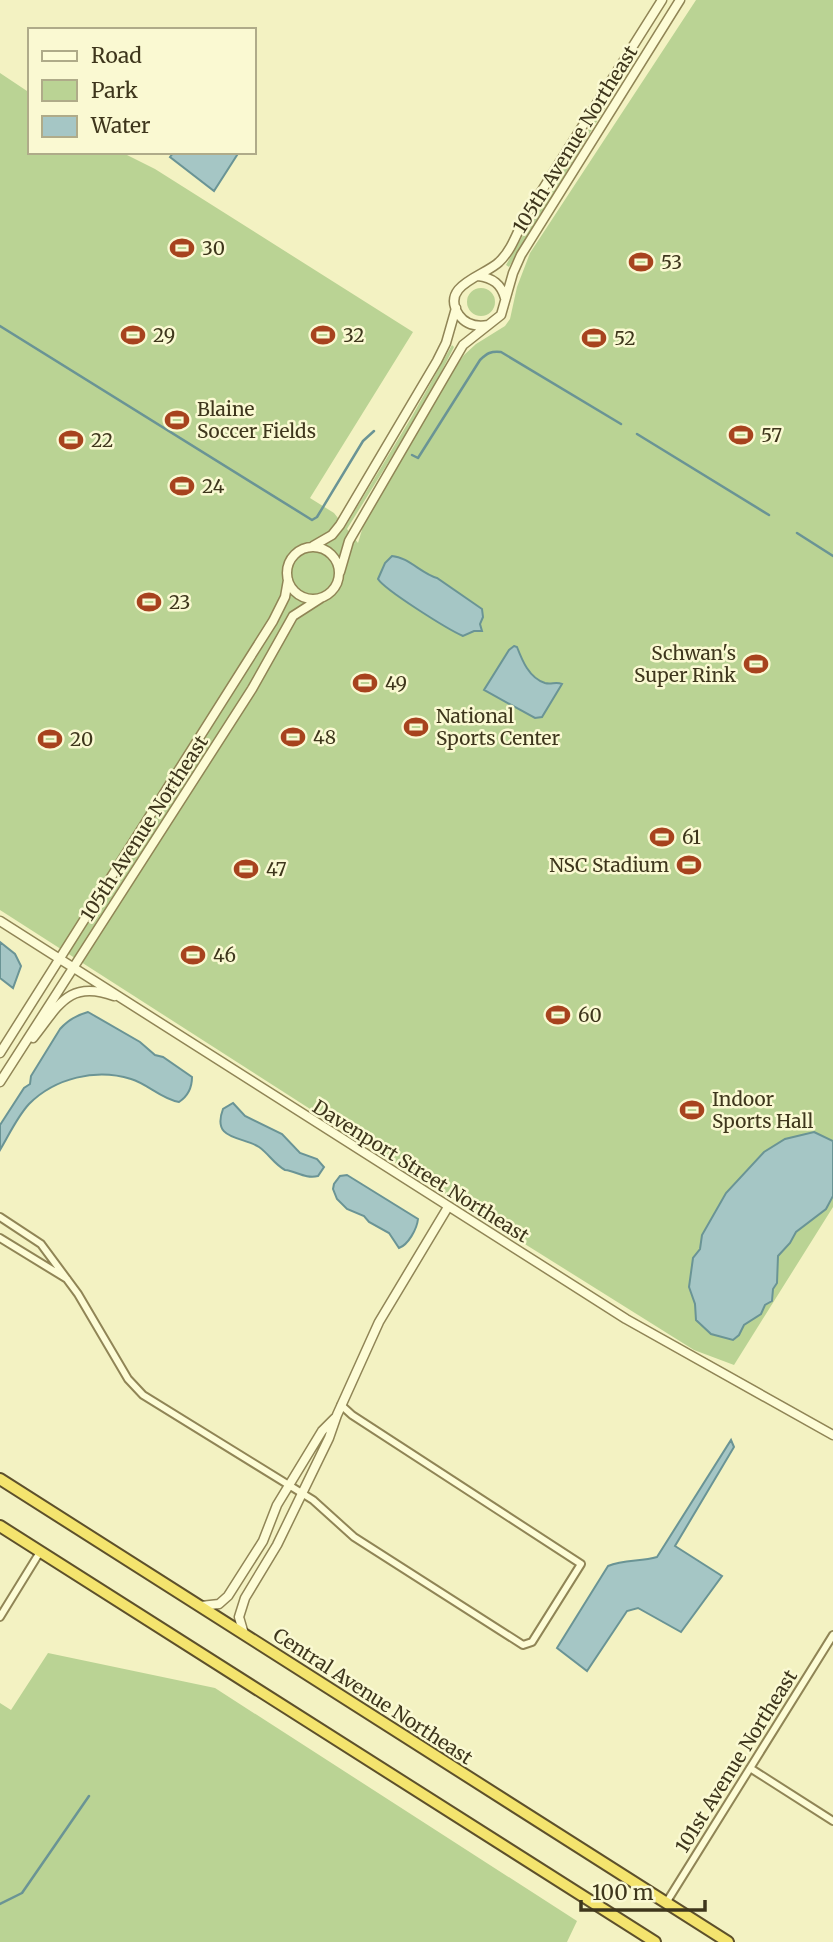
<svg xmlns="http://www.w3.org/2000/svg" width="833" height="1942" viewBox="0 0 833 1942" font-family="Merriweather,serif">
  <style>
    .green { fill: #bad394 }
    .water { fill: #a5c6c5; stroke: #6a9495; stroke-width: 2 }
    .lines { fill: none; stroke-linecap: round; stroke-linejoin: round }
    .stream { stroke: #6a9495; stroke-width: 2.5 }
    .minor-casing { stroke: #908556; stroke-width: 10 }
    .tertiary-casing { stroke: #908556; stroke-width: 11 }
    .trunk-casing { stroke: #5d502b; stroke-width: 14 }
    .minor { stroke: #fdfcd6; stroke-width: 6 }
    .tertiary { stroke: #fdfcd6; stroke-width: 8 }
    .trunk { stroke: #f4e46e; stroke-width: 10 }
    .labels { text-anchor: middle; stroke-width: 5; stroke-linejoin: round; paint-order: stroke }
    .street-label { font-size: 19px; fill: #3e361c; stroke: #faf9d2 }
    .poi-label { font-size: 19px; fill: #3e361c; stroke: #faf9d2; text-anchor: start }
  </style>
  <rect width="100%" height="100%" fill="#f3f2c2"/>
  <path class="green" d="M696 0H833V1207L734 1365 694 1350 346 1132 0 910V73L30 93V152H121L155 169 413 332 310 498 334 513 345 527 411 418 452 345 454 347 427 400 347 529 358 543 370 503 441 386 464 355 476 344 505 326 510 319 517 287 530 253Z
    M603 107 605 108 509 267 506 265 542 202Z
    M467 302a14 14 0 1 1 28 0a14 14 0 1 1-28 0Z
    M48 1653 215 1688 577 1921 567 1942H0V1703L11 1710Z"/>
  <path class="water" d="M174 152H239L214 191 170 157Z
    M392 556C408 557 422 574 437 578L482 609 483 617 480 624 482 631H474L463 636C447 629 385 590 378 579L385 563Z
    M514 646 517 647C522 660 529 678 545 683 552 685 555 681 562 684L542 717 535 718 484 690 509 650Z
    M0 942 15 954 21 966 13 988 0 978Z
    M88 1012 140 1042 155 1055 163 1057 192 1077C192 1087 188 1096 179 1102 161 1099 148 1084 131 1079 96 1068 55 1078 29 1104 17 1117 9 1135 0 1150V1125L24 1088 30 1084 31 1076 60 1029C68 1020 77 1015 88 1012Z
    M233 1103 245 1116 282 1134 300 1153 317 1159 324 1167 318 1176C305 1179 296 1171 285 1170 274 1164 269 1154 259 1147 243 1136 211 1141 223 1109Z
    M814 1132 833 1141V1196L826 1209 796 1232 790 1243 778 1256 777 1283 773 1289 772 1301 765 1305 761 1314 744 1325 739 1335 733 1340 711 1334 696 1320 695 1304 689 1287 693 1258 700 1249 702 1235 726 1193 764 1152 785 1139Z
    M347 1175 418 1219C417 1229 408 1245 399 1248L389 1233 369 1222 364 1216 347 1209 337 1199 333 1189 334 1184 340 1176Z
    M731 1440 734 1447 675 1546 722 1576 681 1632 638 1608 627 1611 587 1671 557 1648 608 1566C624 1559 641 1562 657 1557Z"/>
  <g class="lines">
    <path class="stream" d="M0 326 312 520 317 517 363 441 374 431
      M637 434 769 515
      M412 455 418 458 480 360C487 353 491 351 501 352L621 424
      M797 533 833 556
      M0 1904 22 1893 89 1796"/>
    <g class="minor-casing">
      <path id="minor" d="M0 1217 41 1244 78 1294 128 1379 143 1395 313 1500 354 1537 523 1645 532 1642 581 1564 352 1415 341 1405
        M0 1238 67 1279
        M0 1617 40 1552
        M750 1768 833 1821
        M666 1903 833 1635"/>
    </g>
    <g class="tertiary-casing">
      <path id="tertiary" d="M478 276C493 278 501 284 505 298
        M488 325C476 327 466 325 459 315 439 285 485 276 499 262 511 251 517 233 524 219L662 0
        M313 546 332 535 340 525 437 361 446 343 456 308
        M287 573a26 26 0 1 1 52 0a26 26 0 1 1-52 0Z
        M340 572 349 541 463 345 501 315 513 273 521 255 680 0
        M0 921 626 1319 833 1435
        M33 1038C58 1007 68 979 114 996
        M0 1053 273 621 285 597 288 580
        M0 1082 252 689 293 616 321 598
        M201 1606 219 1604 228 1596 263 1541 277 1505 322 1431 335 1418
        M244 1634 239 1617 245 1598 277 1545 329 1438 337 1415 379 1322 448 1207"/>
    </g>
    <g class="trunk-casing">
      <path id="trunk" d="M0 1479 728 1942
        M0 1526 655 1942"/>
    </g>
    <use href="#minor" class="minor"/>
    <use href="#tertiary" class="tertiary"/>
    <use href="#trunk" class="trunk"/>
  </g>
  <defs>
    <g id="stadium-bare" transform="scale(1.89)"><path d="M0-5a6.5 5 0 1 0 0 10a6.5 5 0 1 0 0-10ZM-3.5-1.8h7v3.6h-7Z" fill="#a7431e" stroke="#faf9d2" stroke-width="2.5" paint-order="stroke"/></g>
  </defs>
  <g fill-rule="evenodd">
    <use href="#stadium-bare" x="182" y="248"/>
    <use href="#stadium-bare" x="641" y="262"/>
    <use href="#stadium-bare" x="133" y="335"/>
    <use href="#stadium-bare" x="323" y="335"/>
    <use href="#stadium-bare" x="594" y="338"/>
    <use href="#stadium-bare" x="177" y="420"/>
    <use href="#stadium-bare" x="741" y="435"/>
    <use href="#stadium-bare" x="71" y="440"/>
    <use href="#stadium-bare" x="182" y="486"/>
    <use href="#stadium-bare" x="149" y="602"/>
    <use href="#stadium-bare" x="756" y="664"/>
    <use href="#stadium-bare" x="365" y="683"/>
    <use href="#stadium-bare" x="416" y="727"/>
    <use href="#stadium-bare" x="293" y="737"/>
    <use href="#stadium-bare" x="50" y="739"/>
    <use href="#stadium-bare" x="662" y="837"/>
    <use href="#stadium-bare" x="689" y="865"/>
    <use href="#stadium-bare" x="246" y="869"/>
    <use href="#stadium-bare" x="193" y="955"/>
    <use href="#stadium-bare" x="558" y="1015"/>
    <use href="#stadium-bare" x="692" y="1110"/>
  </g>
  <g class="labels">
    <g class="street-label">
      <text transform="translate(575 139) rotate(-58)" y="7">105th Avenue Northeast</text>
      <text transform="translate(144 828) rotate(-57)" y="7">105th Avenue Northeast</text>
      <text transform="translate(421 1171) rotate(32)" y="7">Davenport Street Northeast</text>
      <text transform="translate(373 1696) rotate(33)" y="7">Central Avenue Northeast</text>
      <text transform="translate(736 1761) rotate(-58)" y="7">101st Avenue Northeast</text>
    </g>
    <g class="poi-label">
      <text x="202" y="255">30</text>
      <text x="661" y="269">53</text>
      <text x="153" y="342">29</text>
      <text x="343" y="342">32</text>
      <text x="614" y="345">52</text>
      <text x="197" y="416">Blaine<tspan x="197" dy="22">Soccer Fields</tspan></text>
      <text x="761" y="442">57</text>
      <text x="91" y="447">22</text>
      <text x="202" y="493">24</text>
      <text x="169" y="609">23</text>
      <text x="736" y="660" text-anchor="end">Schwan's<tspan x="736" dy="22">Super Rink</tspan></text>
      <text x="385" y="690">49</text>
      <text x="436" y="723">National<tspan x="436" dy="22">Sports Center</tspan></text>
      <text x="313" y="744">48</text>
      <text x="70" y="746">20</text>
      <text x="682" y="844">61</text>
      <text x="669" y="872" text-anchor="end">NSC Stadium</text>
      <text x="266" y="876">47</text>
      <text x="213" y="962">46</text>
      <text x="578" y="1022">60</text>
      <text x="712" y="1106">Indoor<tspan x="712" dy="22">Sports Hall</tspan></text>
    </g>
  </g>
  <rect x="28" y="28" width="228" height="126" fill="#faf9d2" stroke="#afab89" stroke-width="2"/>
  <rect x="42" y="51" width="35" height="10" fill="#fdfcd6" stroke="#afab89" stroke-width="2"/>
  <text x="91" y="63" font-size="21" fill="#3e361c">Road</text>
  <rect x="42" y="80" width="35" height="21" fill="#bad394" stroke="#afab89" stroke-width="2"/>
  <text x="91" y="98" font-size="21" fill="#3e361c">Park</text>
  <rect x="42" y="116" width="35" height="21" fill="#a5c6c5" stroke="#afab89" stroke-width="2"/>
  <text x="91" y="133" font-size="21" fill="#3e361c">Water</text>
  <path d="M581 1900v10h124v-10" fill="none" stroke="#3e361c" stroke-width="3.5"/>
  <text x="592" y="1900" font-size="21" fill="#3e361c" stroke="#faf9d2" stroke-width="5" paint-order="stroke">100 m</text>
</svg>
